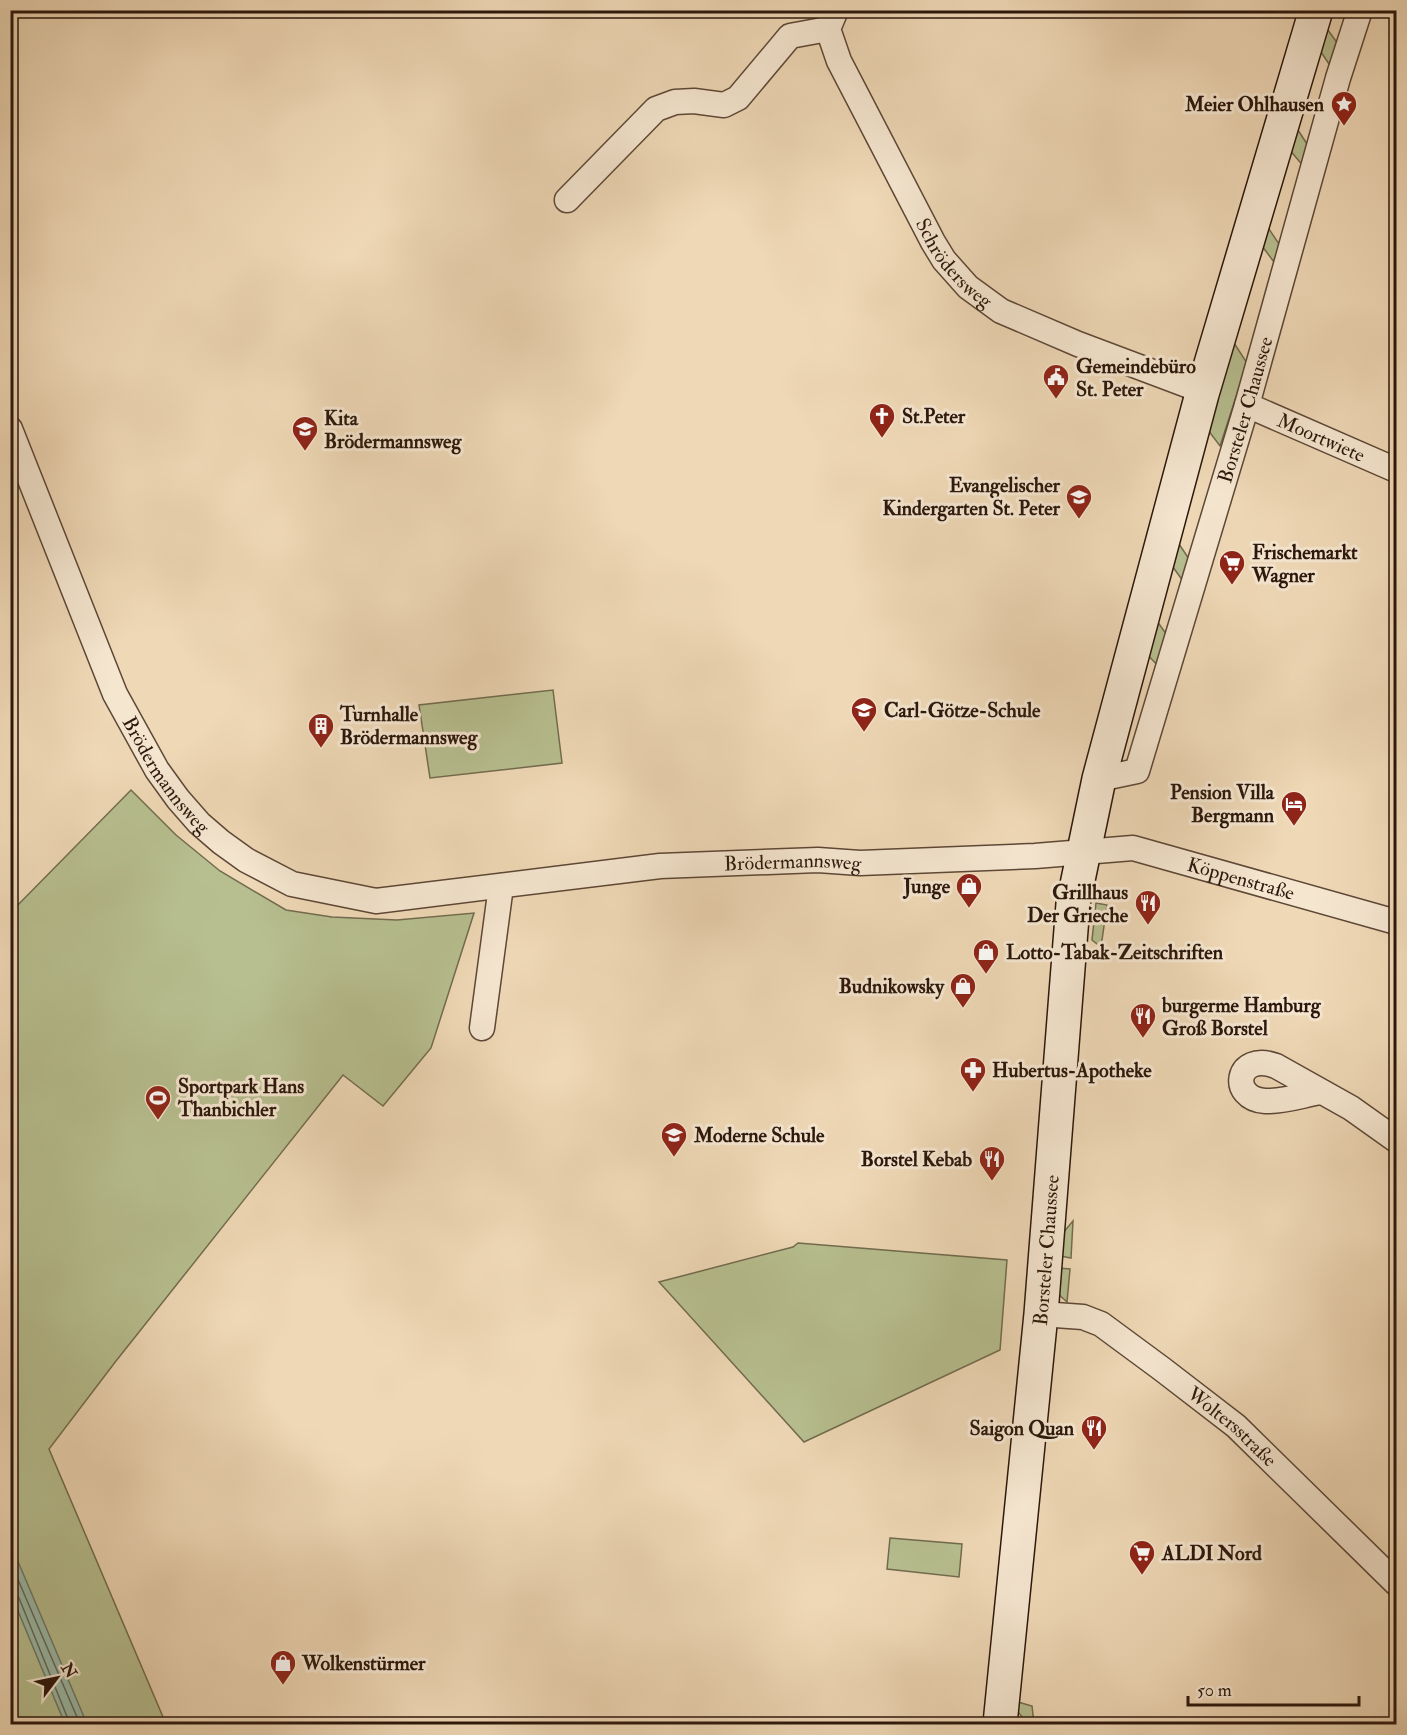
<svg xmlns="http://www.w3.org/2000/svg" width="1407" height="1735" viewBox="0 0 1407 1735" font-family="'IM FELL Double Pica',serif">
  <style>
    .green { fill: #b7bf90; stroke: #726b4e; stroke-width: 1.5 }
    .water { fill: #9abba9; stroke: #6e796a; stroke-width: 1.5 }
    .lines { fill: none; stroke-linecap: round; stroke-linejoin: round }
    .shore { stroke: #63695a; stroke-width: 1.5 }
    .street-casing { stroke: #5d4736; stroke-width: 27 }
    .secondary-casing { stroke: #2c170c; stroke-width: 36 }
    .street { stroke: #f5e6d0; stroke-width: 24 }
    .secondary { stroke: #f5e6d0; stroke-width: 33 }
    .labels { text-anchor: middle; stroke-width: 6; stroke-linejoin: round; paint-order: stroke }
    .poi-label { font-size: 20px; font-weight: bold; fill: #2c170c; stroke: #f5e6d0; text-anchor: start }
    .street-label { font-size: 20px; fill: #2c170c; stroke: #f5e6d0 }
  </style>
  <rect width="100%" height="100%" fill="#efd8b6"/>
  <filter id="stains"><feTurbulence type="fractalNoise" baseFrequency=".00333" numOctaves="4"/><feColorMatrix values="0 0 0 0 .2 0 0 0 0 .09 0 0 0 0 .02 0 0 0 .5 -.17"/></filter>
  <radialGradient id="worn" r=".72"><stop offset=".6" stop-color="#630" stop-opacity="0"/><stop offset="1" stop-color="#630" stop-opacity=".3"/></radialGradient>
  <path class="green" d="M1325 26 1338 44 1331 67 1319 49Z
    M1296 127 1309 147 1304 167 1289 149Z
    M1267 226 1281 247 1277 266 1262 246Z
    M1234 343 1247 363 1220 446 1208 430Z
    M1177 541 1189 559 1183 581 1170 563Z
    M1154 617 1167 635 1159 667 1145 652Z
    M553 690 562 763 430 778 419 705Z
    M131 790 176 835 220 871 286 910 332 917 397 920 474 913 431 1048 383 1106 343 1075 116 1361 49 1449 166 1724H12L10 913Z
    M1096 903 1107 905 1101 947 1092 940Z
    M1073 1221 1071 1258 1060 1256 1062 1234Z
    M798 1243 1007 1260 1000 1350 804 1442 659 1282 793 1247Z
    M1058 1268 1070 1269 1067 1302 1056 1292Z
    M890 1538 962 1544 959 1577 887 1569Z
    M1018 1702 1032 1706 1034 1724H1025V1720L1017 1711Z"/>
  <path class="water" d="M11 1545 87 1724H65L11 1594Z"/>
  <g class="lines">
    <path class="shore" d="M10 1561 80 1724
      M10 1594H15L19 1598 70 1724"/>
    <g class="street-casing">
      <g id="street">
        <path id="s1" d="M836 10 828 29 839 61 933 242 944 260 968 287 1001 311 1078 344 1203 391"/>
        <path d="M567 200 656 109 675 102 694 101 724 105 738 98 790 36 828 29"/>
        <path id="s2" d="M1247 405 1396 470"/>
        <path id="s3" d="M10 429 115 694 157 770 178 799 199 823 221 842 246 860 292 884 376 901 660 866 818 860 860 863 1035 856 1133 848 1396 922"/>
        <path id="s4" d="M1099 779 1137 771 1247 405 1338 78 1360 10"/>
        <path d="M482 1028 501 886"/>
        <path d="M1321 1092C1303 1095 1283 1102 1265 1101 1229 1099 1235 1051 1276 1066L1351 1108 1396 1140"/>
        <path id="s5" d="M1041 1314 1083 1317 1101 1324 1162 1369 1236 1426 1396 1583"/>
      </g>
    </g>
    <g class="secondary-casing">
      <g id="secondary">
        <path id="s6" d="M1000 1724 1041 1314 1073 904 1099 779 1202 394 1316 10"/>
      </g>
    </g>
    <use href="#street" class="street"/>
    <use href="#secondary" class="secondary"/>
  </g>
  <defs>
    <g id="sight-pin" transform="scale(1.35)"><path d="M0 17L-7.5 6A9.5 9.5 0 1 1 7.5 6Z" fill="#8f2418" stroke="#f5e6d0"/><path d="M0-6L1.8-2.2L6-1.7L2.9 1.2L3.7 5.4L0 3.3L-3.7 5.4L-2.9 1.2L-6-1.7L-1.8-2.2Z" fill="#fff"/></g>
    <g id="civic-pin" transform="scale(1.35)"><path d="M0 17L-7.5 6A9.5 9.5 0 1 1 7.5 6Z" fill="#8f2418" stroke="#f5e6d0"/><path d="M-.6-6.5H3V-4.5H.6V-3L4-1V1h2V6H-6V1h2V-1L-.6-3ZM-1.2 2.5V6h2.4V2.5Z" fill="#fff"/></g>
    <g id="church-pin" transform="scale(1.35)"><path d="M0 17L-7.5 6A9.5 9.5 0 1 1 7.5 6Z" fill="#8f2418" stroke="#f5e6d0"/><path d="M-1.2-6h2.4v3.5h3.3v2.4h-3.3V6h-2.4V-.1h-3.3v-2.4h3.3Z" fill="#fff"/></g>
    <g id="school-pin" transform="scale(1.35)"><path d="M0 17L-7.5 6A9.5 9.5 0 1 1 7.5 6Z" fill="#8f2418" stroke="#f5e6d0"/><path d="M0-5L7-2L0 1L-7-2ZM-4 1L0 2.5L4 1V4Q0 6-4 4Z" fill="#fff"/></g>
    <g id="supermarket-pin" transform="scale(1.35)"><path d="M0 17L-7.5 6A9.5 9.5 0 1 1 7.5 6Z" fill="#8f2418" stroke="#f5e6d0"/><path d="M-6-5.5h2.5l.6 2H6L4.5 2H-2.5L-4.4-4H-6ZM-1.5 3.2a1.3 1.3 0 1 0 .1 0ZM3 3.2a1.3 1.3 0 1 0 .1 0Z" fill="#fff"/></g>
    <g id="building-pin" transform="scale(1.35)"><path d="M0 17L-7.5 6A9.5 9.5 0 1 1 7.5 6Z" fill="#8f2418" stroke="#f5e6d0"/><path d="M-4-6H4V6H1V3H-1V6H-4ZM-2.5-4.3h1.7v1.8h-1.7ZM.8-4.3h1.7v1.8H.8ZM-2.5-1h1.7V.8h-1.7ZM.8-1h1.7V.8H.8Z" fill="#fff"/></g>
    <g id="hotel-pin" transform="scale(1.35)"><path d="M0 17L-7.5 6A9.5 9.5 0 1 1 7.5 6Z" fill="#8f2418" stroke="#f5e6d0"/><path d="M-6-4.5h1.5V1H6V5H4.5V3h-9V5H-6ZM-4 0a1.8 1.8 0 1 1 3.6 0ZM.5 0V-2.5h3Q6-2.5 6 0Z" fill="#fff"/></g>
    <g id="shop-pin" transform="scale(1.35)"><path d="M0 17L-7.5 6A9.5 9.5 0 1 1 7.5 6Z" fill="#8f2418" stroke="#f5e6d0"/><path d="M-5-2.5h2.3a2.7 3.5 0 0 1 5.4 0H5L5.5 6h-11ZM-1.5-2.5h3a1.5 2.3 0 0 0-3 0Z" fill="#fff"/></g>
    <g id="restaurant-pin" transform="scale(1.35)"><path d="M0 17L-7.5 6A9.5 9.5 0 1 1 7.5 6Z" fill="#8f2418" stroke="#f5e6d0"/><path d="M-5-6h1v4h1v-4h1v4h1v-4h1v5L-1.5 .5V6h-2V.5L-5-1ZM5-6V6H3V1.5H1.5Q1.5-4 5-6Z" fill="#fff"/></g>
    <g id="pharmacy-pin" transform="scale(1.35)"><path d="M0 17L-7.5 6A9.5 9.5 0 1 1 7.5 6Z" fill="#8f2418" stroke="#f5e6d0"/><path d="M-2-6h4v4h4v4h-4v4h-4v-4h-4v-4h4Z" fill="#fff"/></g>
    <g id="stadium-pin" transform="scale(1.35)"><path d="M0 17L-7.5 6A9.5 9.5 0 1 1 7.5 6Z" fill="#8f2418" stroke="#f5e6d0"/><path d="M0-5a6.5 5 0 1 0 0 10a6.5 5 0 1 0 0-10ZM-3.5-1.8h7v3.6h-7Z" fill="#fff"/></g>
  </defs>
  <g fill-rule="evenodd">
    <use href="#sight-pin" x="1344" y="104"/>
    <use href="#civic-pin" x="1056" y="377"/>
    <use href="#church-pin" x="882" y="416"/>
    <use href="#school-pin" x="305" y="429"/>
    <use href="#school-pin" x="1079" y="497"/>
    <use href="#supermarket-pin" x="1232" y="563"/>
    <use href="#school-pin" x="864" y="710"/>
    <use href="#building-pin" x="321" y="726"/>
    <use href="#hotel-pin" x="1294" y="804"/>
    <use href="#shop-pin" x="969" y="886"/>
    <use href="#restaurant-pin" x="1148" y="903"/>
    <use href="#shop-pin" x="986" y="952"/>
    <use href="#shop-pin" x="963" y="986"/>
    <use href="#restaurant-pin" x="1143" y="1016"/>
    <use href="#pharmacy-pin" x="973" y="1070"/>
    <use href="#stadium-pin" x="158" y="1098"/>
    <use href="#school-pin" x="674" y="1135"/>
    <use href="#restaurant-pin" x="992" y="1159"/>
    <use href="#restaurant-pin" x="1094" y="1428"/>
    <use href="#supermarket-pin" x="1142" y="1553"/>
    <use href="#shop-pin" x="283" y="1663"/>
  </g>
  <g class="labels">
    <g class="poi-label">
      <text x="1324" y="111" text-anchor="end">Meier Ohlhausen</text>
      <text x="1076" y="373">Gemeindebüro<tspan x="1076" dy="23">St. Peter</tspan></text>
      <text x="902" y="423">St.Peter</text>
      <text x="324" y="425">Kita<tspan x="324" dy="23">Brödermannsweg</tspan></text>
      <text x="1060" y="492" text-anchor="end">Evangelischer<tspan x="1060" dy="23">Kindergarten St. Peter</tspan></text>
      <text x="1252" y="559">Frischemarkt<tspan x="1252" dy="23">Wagner</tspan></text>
      <text x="884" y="717">Carl-Götze-Schule</text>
      <text x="340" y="721">Turnhalle<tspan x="340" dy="23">Brödermannsweg</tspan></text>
      <text x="1274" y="799" text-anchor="end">Pension Villa<tspan x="1274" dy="23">Bergmann</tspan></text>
      <text x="950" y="893" text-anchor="end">Junge</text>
      <text x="1128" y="899" text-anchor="end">Grillhaus<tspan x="1128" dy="23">Der Grieche</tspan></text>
      <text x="1006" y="959">Lotto-Tabak-Zeitschriften</text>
      <text x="944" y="993" text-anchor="end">Budnikowsky</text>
      <text x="1162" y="1012">burgerme Hamburg<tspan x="1162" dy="23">Groß Borstel</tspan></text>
      <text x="992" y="1077">Hubertus-Apotheke</text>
      <text x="178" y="1093">Sportpark Hans<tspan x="178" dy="23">Thanbichler</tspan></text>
      <text x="694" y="1142">Moderne Schule</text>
      <text x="972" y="1166" text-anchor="end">Borstel Kebab</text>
      <text x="1074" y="1435" text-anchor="end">Saigon Quan</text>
      <text x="1162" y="1560">ALDI Nord</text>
      <text x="302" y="1670">Wolkenstürmer</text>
    </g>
    <g class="street-label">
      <text dy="7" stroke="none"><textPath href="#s1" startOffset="288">Schrödersweg</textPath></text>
      <text dy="7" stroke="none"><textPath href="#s4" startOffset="416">Borsteler Chaussee</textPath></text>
      <text dy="7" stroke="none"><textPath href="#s2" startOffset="81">Moortwiete</textPath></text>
      <text dy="7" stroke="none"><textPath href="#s3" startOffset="381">Brödermannsweg</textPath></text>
      <text dy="7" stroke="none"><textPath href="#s3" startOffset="1056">Brödermannsweg</textPath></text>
      <text dy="7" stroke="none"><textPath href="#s3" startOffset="1509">Köppenstraße</textPath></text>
      <text dy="7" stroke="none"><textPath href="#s6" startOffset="476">Borsteler Chaussee</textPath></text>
      <text dy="7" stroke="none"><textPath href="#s5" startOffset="228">Woltersstraße</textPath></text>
    </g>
  </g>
  <rect width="1407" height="1735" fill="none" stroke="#efd8b6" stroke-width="36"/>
  <rect x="12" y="12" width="1383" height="1711" fill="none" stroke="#2c170c" stroke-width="3"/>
  <rect x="18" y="18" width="1371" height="1699" fill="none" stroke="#2c170c" stroke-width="1.5"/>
  <g transform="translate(57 1678) rotate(58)" stroke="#f5e6d0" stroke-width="4.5" paint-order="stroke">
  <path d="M0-4.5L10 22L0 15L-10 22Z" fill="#2c170c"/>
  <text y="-9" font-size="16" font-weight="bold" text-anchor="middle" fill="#2c170c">N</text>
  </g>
  <path d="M1188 1696v9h171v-9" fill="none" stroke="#2c170c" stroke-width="3"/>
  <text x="1197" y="1696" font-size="18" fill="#2c170c" stroke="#f5e6d0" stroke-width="4.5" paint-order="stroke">50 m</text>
  <rect width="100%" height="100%" filter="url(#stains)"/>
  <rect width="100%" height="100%" fill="url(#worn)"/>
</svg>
